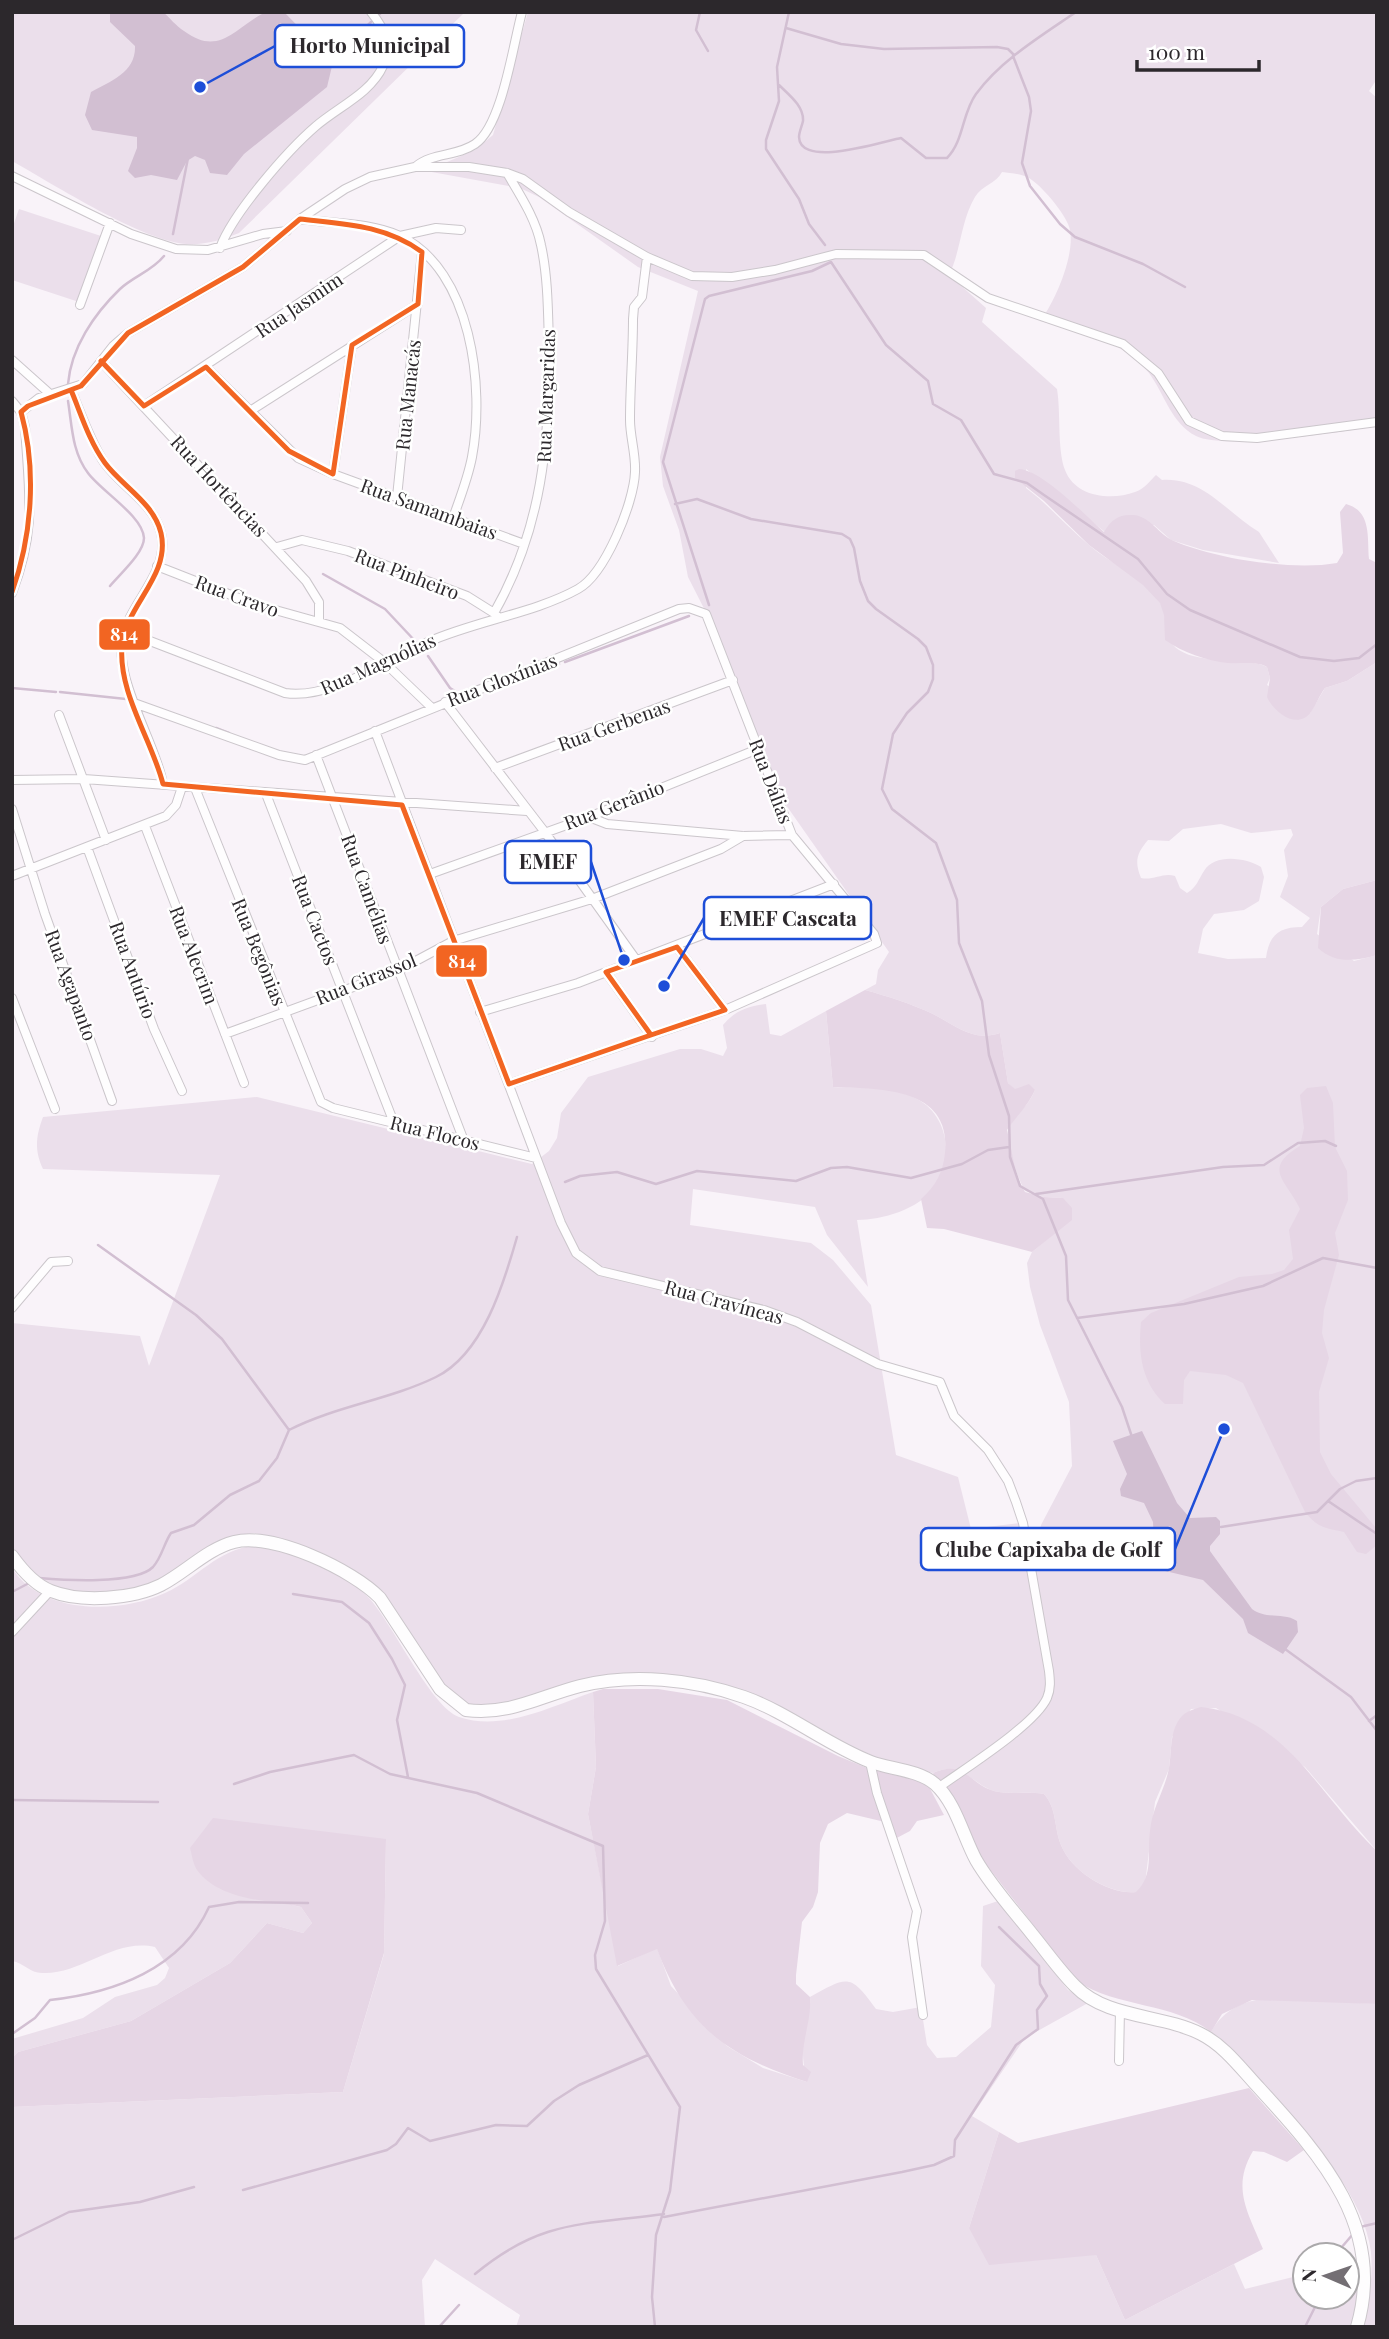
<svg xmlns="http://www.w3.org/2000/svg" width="1389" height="2339" viewBox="0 0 1389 2339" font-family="'Playfair Display',serif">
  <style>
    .green { fill: #ebdfeb; fill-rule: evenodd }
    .forest { fill: #e6d6e5 }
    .water { fill: #d2bfd2 }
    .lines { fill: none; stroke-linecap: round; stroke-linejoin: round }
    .stream { stroke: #d2bfd2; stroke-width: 2.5 }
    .street-casing { stroke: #cbc6cb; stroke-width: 10 }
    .secondary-casing { stroke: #cbc6cb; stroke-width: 14 }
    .street { stroke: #fefdfe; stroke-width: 8 }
    .secondary { stroke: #fefdfe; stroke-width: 12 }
    .bus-1-casing { stroke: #fff; stroke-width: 10 }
    .bus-1 { stroke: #f26522; stroke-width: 5 }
    .labels { text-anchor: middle; stroke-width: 5; stroke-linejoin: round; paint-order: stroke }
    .street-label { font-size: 19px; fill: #2c282c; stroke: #fff }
    .leader { fill: none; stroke: #1d4ed8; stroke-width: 2.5 }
    .callout-dot { fill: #1d4ed8; stroke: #fff; stroke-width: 2.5 }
    .callout { fill: #fff; stroke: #1d4ed8; stroke-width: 2.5 }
    .callout-label { font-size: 21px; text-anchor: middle; font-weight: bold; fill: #2c282c }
    .line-badge { stroke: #fff; stroke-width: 2.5 }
    .badge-label { font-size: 19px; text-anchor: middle; font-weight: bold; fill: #fff }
  </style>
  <rect width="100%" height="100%" fill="#f9f3f9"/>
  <path class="green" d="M12 12H465L239 233C222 240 205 245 187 244 144 242 53 184 12 161Z
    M528 12H1377V79L1369 91 1377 98V426C1342 432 1223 450 1196 436 1171 423 1165 395 1149 373 1122 339 1079 331 1040 321 1055 303 1079 247 1068 224 1062 210 1042 186 1029 178 1022 174 1011 173 1002 172 996 184 982 185 975 197 961 220 961 251 949 275L986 308 982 322 1057 389C1061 413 1057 449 1065 470 1075 497 1111 501 1135 492 1144 489 1150 481 1156 475L1162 480C1203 477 1226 512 1259 532L1279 563 1203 550 1171 540 1154 525 1105 532 1026 469V488C1049 505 1067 527 1089 545 1111 564 1143 577 1160 602 1169 617 1161 638 1179 650 1202 665 1248 657 1267 667L1270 678 1267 685 1310 713 1325 688 1347 681 1377 662V880L1343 889 1321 907 1317 934 1354 961 1377 955V1851L1305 1767 1216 1708 1191 1709 1172 1737 1169 1769 1155 1802 1145 1884 1137 1892C1109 1895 1071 1871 1061 1845 1054 1828 1057 1808 1044 1794 1027 1791 1010 1795 994 1791 973 1785 962 1760 933 1773L871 1757 731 1688 600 1677 492 1710 462 1705 443 1686 377 1588 337 1561 275 1537 255 1533 236 1535 218 1542 162 1582 140 1589 105 1593 72 1592 49 1587 29 1572 12 1546V1323L140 1336 149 1366 220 1175 43 1169C34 1150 36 1136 43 1117L257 1097 532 1164 549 1151 557 1138 561 1113 588 1077 680 1049H701L723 1056 727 1048 723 1025C735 1011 747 1006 766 1004L770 1034 781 1036 826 1011 833 1087C861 1088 892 1085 917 1099 948 1115 955 1159 934 1188 919 1209 882 1220 857 1220L868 1287 827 1235 815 1207 693 1189 690 1225 811 1243 833 1260 871 1305 896 1455 958 1477 971 1529 1019 1523 1028 1569 1034 1567 1041 1525 1072 1466 1069 1402 1040 1325 1030 1287 1027 1263 1032 1252 1057 1231 1063 1198 1044 1197 1025 1191C1018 1179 1003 1139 1009 1127 1017 1112 1028 1107 1035 1090H1015L1008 1083 1000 1033C972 1042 957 1026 933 1014 912 1004 887 996 865 990L876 984 878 970 889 952 786 805 717 634 688 577 679 530 663 486 660 457 698 291 638 267 539 197 520 188 426 171 475 150 493 135ZM1221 824 1251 833 1291 829 1293 835 1284 850 1288 876 1280 897 1310 918 1302 927C1279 927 1269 935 1266 958L1228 959 1198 953 1203 929 1214 914 1244 910 1259 901 1264 877 1261 867C1246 858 1215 853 1204 871 1198 880 1197 887 1187 893L1180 888 1175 876C1163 872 1153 881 1141 878 1134 861 1137 853 1148 840L1169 841 1183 829Z
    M19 209 101 236 79 302 12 280V229Z
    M254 1546C291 1552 343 1570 369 1598 393 1624 431 1707 459 1717 503 1732 552 1706 593 1692L596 1767 588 1814 618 1966 657 1948 671 1986 727 2046 763 2068 807 2082C803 2064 801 2048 805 2030 807 2017 811 2010 810 1997 848 1976 850 1973 876 2009L893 2012 921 2007 927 2045 937 2058 956 2057 991 2027 995 1985 981 1966 983 1906 998 1901 1068 1990 1088 2003 1025 2038 972 2116 999 2132 969 2228 1096 2255 1125 2320 1234 2264 1245 2289 1305 2274V2297H1347V2263L1359 2260V2287L1352 2327H516L520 2315 435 2259 422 2280 425 2327H12V2107L343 2092 384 1954 386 1839 282 1903 301 1907 312 1923 303 1933 267 1923 230 1963 131 2021 18 2052 12 2058V2039L83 2018 115 1997 157 1985 165 1978 169 1968 155 1947C113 1938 82 1975 42 1973 30 1973 24 1963 12 1961V1568C42 1615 119 1614 165 1593 197 1579 217 1549 254 1546Z
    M1269 1998 1377 2004V2327H1364C1369 2302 1373 2277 1371 2252 1363 2182 1274 2098 1229 2047L1211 2032C1224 2009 1243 2001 1269 1998Z"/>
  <path class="forest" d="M1019 469C1042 470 1086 516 1104 532 1111 520 1118 514 1134 515 1151 517 1159 535 1174 541 1216 559 1293 571 1337 563L1343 553 1340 512 1346 504C1372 511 1367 538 1369 559L1377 563V662L1347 681 1325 688C1319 696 1316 705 1311 712 1297 731 1273 711 1267 697L1270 678 1267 667C1256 661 1241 664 1228 663 1207 661 1182 652 1165 640L1164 615 1160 603 1143 585 1089 545 1044 501 1015 478V471Z
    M1377 880V955C1356 961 1335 964 1318 948L1321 907 1343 889Z
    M865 990C887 996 912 1004 933 1014 957 1026 972 1042 1000 1033L1008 1083 1015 1089 1029 1084 1035 1090C1028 1106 1017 1115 1007 1130L1017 1177 1025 1192 1044 1197 1063 1198 1072 1208V1220L1032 1252 944 1229 927 1228 921 1199C936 1186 943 1172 945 1153 952 1086 878 1089 833 1087L826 1011Z
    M1326 1086 1333 1103 1335 1147 1347 1171 1348 1200 1335 1233 1339 1255 1324 1310 1322 1333 1329 1358 1319 1392 1320 1452 1331 1474 1376 1528 1377 1545 1366 1554 1357 1552 1344 1532C1325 1528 1318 1528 1305 1512L1243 1383 1226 1375 1190 1371 1184 1380 1183 1404H1165C1141 1382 1138 1352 1141 1322L1151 1313 1239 1277 1272 1274 1284 1270 1293 1259 1289 1230 1300 1209C1287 1181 1261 1169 1300 1146L1304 1128 1300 1095 1307 1088Z
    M603 1689H658L727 1700 838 1756 867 1768 927 1783 944 1815 917 1821 910 1831 891 1841 885 1822 847 1813 828 1824 820 1843 818 1892 813 1907 802 1922 796 1975V1984L810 1997C812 2020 801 2041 803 2065L811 2072 807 2082C729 2057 686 2027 657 1949L617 1966 588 1814 596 1767 593 1692Z
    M1201 1707C1287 1716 1320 1798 1377 1851V2004L1252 2000 1222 2014 1211 2032C1173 2002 1117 2008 1077 1981L985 1863 933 1773C965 1759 969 1784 994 1791 1010 1795 1027 1791 1044 1794 1057 1808 1054 1828 1061 1845 1071 1871 1109 1895 1136 1892 1154 1875 1147 1853 1150 1831 1152 1808 1165 1790 1169 1768 1172 1752 1169 1730 1182 1716 1187 1711 1194 1709 1201 1707Z
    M213 1818 386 1839 384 1953 343 2092 12 2107V2058L18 2052 131 2021 230 1963 267 1923 303 1933 312 1923 301 1907C268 1900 220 1901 197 1870 193 1864 192 1855 190 1848Z
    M1249 2088 1304 2150 1287 2162 1264 2152 1253 2151C1231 2188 1248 2212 1263 2249L1125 2320 1096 2255 989 2265 969 2228 999 2132 1018 2143Z"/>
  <path class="water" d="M110 12H163C170 18 176 26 184 31 219 57 235 28 262 14 268 11 277 12 284 12L333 62 327 87 244 154 227 175 210 173 205 160 195 156 187 161 177 180 151 175 135 178 128 171 137 148V137L92 130 85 115 91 92C111 81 136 72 135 46L110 22Z
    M1142 1431 1177 1503 1190 1518 1216 1517 1220 1521V1534L1210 1546V1551L1252 1609C1267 1620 1283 1612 1297 1621L1298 1632 1283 1654 1248 1633 1243 1619 1203 1580 1161 1570 1149 1560 1147 1546 1154 1541 1153 1522 1144 1503 1121 1496 1120 1489 1127 1474 1113 1441Z"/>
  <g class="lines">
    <path class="stream" d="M700 12 696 30 708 51
      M789 12 777 67 779 101 766 140V149L799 199 809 224 825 245
      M380 14 381 12
      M786 28 841 44 884 49 997 47 1008 49 1014 55
      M1013 56 1029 97 1031 111 1022 163 1030 186 1060 224 1075 237 1143 264 1185 287
      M329 57 344 49 371 22
      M779 85C789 95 804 106 803 121 802 126 799 132 799 137 800 169 884 141 901 138L926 158H947C964 141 962 113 976 94 1001 60 1041 36 1076 12
      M173 234 188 158
      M68 384C71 348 94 314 120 289 134 276 152 271 164 256
      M68 401C72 426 72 452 88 473 101 491 143 516 144 538 144 553 120 574 110 586
      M675 504 697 499 751 519 842 534 850 539 854 548 860 581 868 601 876 609 918 639 926 647 933 665V679L928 692 907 713 893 734 882 789 892 809 936 843 957 900 959 943 982 1001 989 1055 1009 1116 1010 1157 1020 1186 1043 1199 1066 1256 1068 1300 1122 1407 1132 1437
      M323 574 385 609 416 642
      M709 605 663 462 705 299 709 296 812 271 831 262 886 345 928 381 933 404 961 420 994 474 1027 483 1044 495 1138 559 1167 594 1190 610 1300 657 1334 661 1359 658 1377 644
      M428 656 450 688 460 694
      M565 662 689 616
      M532 672 559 664
      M12 688 56 692
      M60 692 126 699
      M216 728 229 733
      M565 1182 580 1176 617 1172 656 1184 697 1171 796 1181 831 1168 847 1167 911 1178 962 1164 988 1150 1009 1147
      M1036 1194 1223 1167 1264 1165 1298 1143 1325 1141 1336 1146
      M98 1245 196 1315 222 1339 289 1430
      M1077 1318 1184 1304 1263 1286 1323 1258 1377 1268
      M1328 1501 1377 1534
      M1221 1527 1317 1512 1340 1489 1356 1481 1377 1478
      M39 1578C63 1580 135 1585 153 1567 162 1557 164 1543 171 1533L194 1525 230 1495 259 1481 277 1458 289 1430C336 1406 389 1400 436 1377 483 1354 504 1283 517 1237
      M12 1592 31 1582
      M293 1594 342 1602 369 1623 392 1659 405 1685 397 1720 408 1777
      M1285 1649 1351 1697 1377 1731
      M1369 1721 1377 1715
      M234 1784 270 1772 354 1755 390 1774 477 1793 603 1846 605 1921 595 1955 596 1969 680 2107 670 2191 656 2235 652 2297 655 2327
      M12 1800 158 1802
      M12 2034 35 2018 50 2000C114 1993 181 1969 209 1907L239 1902 308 1903
      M243 2190 387 2150 396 2144 408 2128 430 2141 496 2125 527 2126 554 2101 579 2085 648 2055
      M664 2217 902 2172 934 2165 954 2156 955 2140 1016 2045 1038 2029 1037 2010 1047 1996 1040 1984 1039 1966 999 1927
      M1360 2227 1377 2223
      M12 2240 69 2212 140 2202 194 2187
      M1335 2255 1353 2234
      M1305 2266 1302 2273 1305 2281
      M475 2274C541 2219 584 2225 664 2214
      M439 2327 459 2305
      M1305 2327 1315 2307 1316 2297"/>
    <g class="street-casing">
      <path id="street" d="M415 167C433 152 456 157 475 144 502 126 513 45 522 12
        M12 176 131 234 176 249 208 250 263 234 287 231
        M300 219C334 224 369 222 400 236 472 270 485 388 472 457 468 478 460 498 453 518
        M220 248C233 213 287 151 316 126 338 107 371 93 383 66 393 45 384 28 371 12
        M80 305 110 223
        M12 360 50 394
        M101 361 306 581 319 602V622
        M206 367 298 458 333 474 524 544
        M71 390C81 413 89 438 102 459 118 485 154 502 161 533 170 569 134 600 124 631 110 675 156 742 163 784
        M12 401 21 412
        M144 406 400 236 436 228 461 230
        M250 411 418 304
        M333 474 352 345
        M397 497 422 252
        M277 547 302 540 348 551 467 596 494 613
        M157 566 254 604 340 628 384 662 431 707
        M12 593C37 528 29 493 25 427L21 412 39 398 83 384 113 346 128 333 243 267 300 219 345 189 370 177 415 167H469L507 173 523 179 569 212 647 257 692 276 732 277 775 270 836 254 924 255 988 298 1123 344 1158 373 1189 421 1222 436 1257 438 1377 422
        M498 617 494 613C542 529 550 441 549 346 548 312 548 277 541 245 536 219 520 195 507 173
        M124 631 285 693C331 700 386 660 428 642 475 621 535 613 578 589 605 574 634 503 635 472 636 454 630 437 630 420 630 386 633 353 633 319L634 307 642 297 647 257
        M445 702 544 831 637 961
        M134 703 279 755 305 760 679 609 689 608 706 614 792 835 874 934 877 943 725 1010 509 1084
        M59 715 106 840
        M375 731 561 1223 576 1253 600 1271 764 1310 797 1322 878 1364 940 1382 954 1416 988 1450 1008 1481 1016 1502 1023 1523 1049 1671C1050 1680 1051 1689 1047 1698 1035 1725 964 1769 938 1788
        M316 755 464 1141
        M495 768 733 680
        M12 780 84 779 527 811
        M195 788 321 1102 333 1108 536 1158
        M266 794 394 1123
        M12 809 45 914 112 1101
        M589 817 607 824 743 836 792 835
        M145 826 244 1083
        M87 847 154 1029 182 1091
        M430 874 589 817 758 749
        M12 876 166 816 176 805 182 787
        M677 947 725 1010
        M606 972 652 1037
        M12 998 55 1109
        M480 1012 578 983 834 884
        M225 1034 397 971 453 941 592 899 721 849 743 836
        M12 1308 51 1262 68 1261
        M12 1632 50 1591
        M870 1762 877 1793 917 1911 912 1937 923 2015
        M1119 2061 1120 2010"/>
    </g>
    <g class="secondary-casing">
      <path id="secondary" d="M12 1556C22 1570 35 1585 51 1591 81 1603 133 1599 161 1585 186 1572 207 1549 234 1542 273 1532 353 1570 380 1598L440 1689 466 1710C507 1716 541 1696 580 1686 632 1673 693 1679 744 1697 789 1713 827 1745 871 1762 890 1769 919 1770 935 1784 956 1803 963 1836 976 1860 991 1886 1013 1910 1032 1934 1046 1951 1059 1970 1075 1986 1107 2019 1162 2014 1201 2034 1225 2046 1242 2070 1260 2089 1322 2157 1386 2228 1357 2327"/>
    </g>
    <use href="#street" class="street"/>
    <use href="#secondary" class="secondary"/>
    <g class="bus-1-casing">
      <path id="bus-1" d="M71 390C81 414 89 441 105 463 122 486 154 503 161 533 171 576 125 606 122 646 118 693 152 740 163 784L402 805 509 1084 651 1035
        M12 592C32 536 37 470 21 412L28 406 81 386 128 333 243 267 300 219C344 224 385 225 422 252L418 304 352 345 333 474 289 451 206 367 144 406 101 361
        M677 947 725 1010 651 1035 606 972Z"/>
    </g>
    <use href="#bus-1" class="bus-1"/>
  </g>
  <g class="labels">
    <g class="street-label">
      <text transform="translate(299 305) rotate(-34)" y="7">Rua Jasmim</text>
      <text transform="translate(408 395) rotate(-84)" y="7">Rua Manacás</text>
      <text transform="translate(546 396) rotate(-88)" y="7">Rua Margaridas</text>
      <text transform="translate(219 486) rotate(47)" y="7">Rua Hortências</text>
      <text transform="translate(429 509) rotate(20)" y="7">Rua Samambaias</text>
      <text transform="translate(407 574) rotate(21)" y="7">Rua Pinheiro</text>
      <text transform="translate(237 596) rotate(20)" y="7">Rua Cravo</text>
      <text transform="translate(378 664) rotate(-24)" y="7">Rua Magnólias</text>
      <text transform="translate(502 680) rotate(-21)" y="7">Rua Gloxínias</text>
      <text transform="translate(614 725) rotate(-20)" y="7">Rua Gerbenas</text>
      <text transform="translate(771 781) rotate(69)" y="7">Rua Dálias</text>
      <text transform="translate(614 805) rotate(-21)" y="7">Rua Gerânio</text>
      <text transform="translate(367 889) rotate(70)" y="7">Rua Camélias</text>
      <text transform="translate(315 920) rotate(69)" y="7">Rua Cactos</text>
      <text transform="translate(259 952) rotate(68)" y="7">Rua Begônias</text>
      <text transform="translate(194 955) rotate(69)" y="7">Rua Alecrim</text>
      <text transform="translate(133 970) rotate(70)" y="7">Rua Antúrio</text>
      <text transform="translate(366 979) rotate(-22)" y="7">Rua Girassol</text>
      <text transform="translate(71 985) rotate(70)" y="7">Rua Agapanto</text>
      <text transform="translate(435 1133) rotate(14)" y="7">Rua Flocos</text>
      <text transform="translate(724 1302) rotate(15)" y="7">Rua Cravíneas</text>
    </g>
  </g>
  <path class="leader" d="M200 87L275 46M624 960L591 862M664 986L704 918M1224 1429L1175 1549"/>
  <g class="callout-dot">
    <circle cx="200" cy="87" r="7"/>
    <circle cx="624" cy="960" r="7"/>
    <circle cx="664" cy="986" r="7"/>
    <circle cx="1224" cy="1429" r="7"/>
  </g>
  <g class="callout">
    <rect x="275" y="25" width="189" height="42" rx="7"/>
    <rect x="505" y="841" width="86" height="42" rx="7"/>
    <rect x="704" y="897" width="167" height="42" rx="7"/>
    <rect x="921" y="1528" width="254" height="42" rx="7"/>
  </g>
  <g class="callout-label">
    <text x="370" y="53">Horto Municipal</text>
    <text x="548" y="869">EMEF</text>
    <text x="788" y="926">EMEF Cascata</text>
    <text x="1048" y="1557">Clube Capixaba de Golf</text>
  </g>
  <g class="line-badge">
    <rect x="98" y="618" width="53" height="33" rx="7" fill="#f26522"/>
    <rect x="435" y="944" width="53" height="34" rx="7" fill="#f26522"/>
  </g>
  <g class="badge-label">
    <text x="124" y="641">814</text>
    <text x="462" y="968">814</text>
  </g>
  <rect width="1389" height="2339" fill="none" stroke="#2c282c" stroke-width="28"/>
  <g transform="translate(1326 2276) rotate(272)"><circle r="33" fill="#ffffff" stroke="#aba9ab" stroke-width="2"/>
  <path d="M0-5L12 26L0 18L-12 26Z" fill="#746f74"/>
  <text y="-10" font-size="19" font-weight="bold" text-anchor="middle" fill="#2c282c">N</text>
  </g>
  <path d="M1137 60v10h122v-10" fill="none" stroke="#2c282c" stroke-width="3.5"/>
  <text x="1148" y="60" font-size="21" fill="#2c282c" stroke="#ffffff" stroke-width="5" paint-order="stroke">100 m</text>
</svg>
